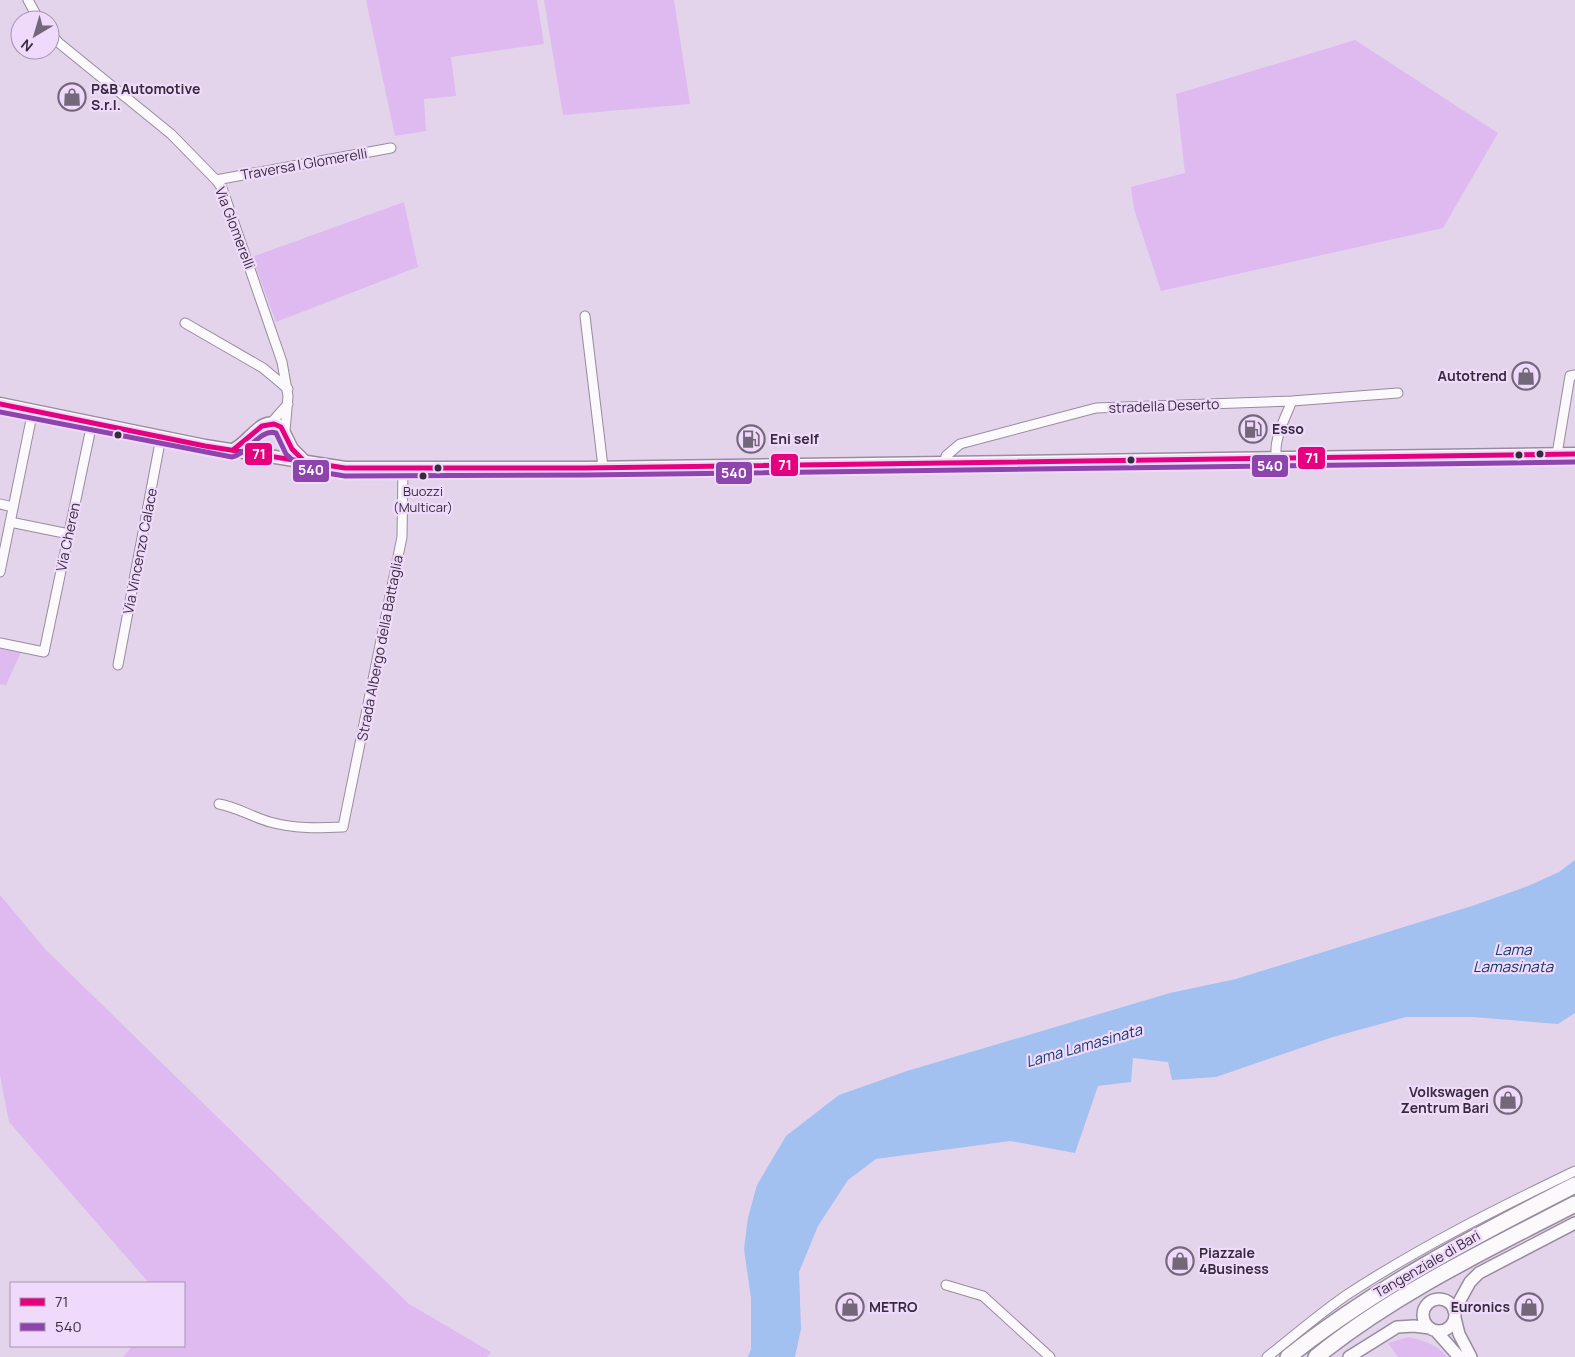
<svg xmlns="http://www.w3.org/2000/svg" width="1575" height="1357" viewBox="0 0 1575 1357" font-family="Manrope,sans-serif">
  <style>
    .green { fill: #debaf0 }
    .water { fill: #a2c0f0 }
    .lines { fill: none; stroke-linecap: round; stroke-linejoin: round }
    .minor-casing { stroke: #978c9d; stroke-width: 11 }
    .tertiary-casing { stroke: #978c9d; stroke-width: 14 }
    .secondary-casing { stroke: #978c9d; stroke-width: 15 }
    .trunk-casing { stroke: #978c9d; stroke-width: 18 }
    .minor { stroke: #fbf9fc; stroke-width: 9 }
    .tertiary { stroke: #fbf9fc; stroke-width: 11 }
    .secondary { stroke: #fbf9fc; stroke-width: 12 }
    .trunk { stroke: #fbf9fc; stroke-width: 15 }
    .bus-1-casing { stroke: #f0dafc; stroke-width: 9 }
    .bus-2-casing { stroke: #f0dafc; stroke-width: 9 }
    .bus-1 { stroke: #e5007d; stroke-width: 5 }
    .bus-2 { stroke: #8e44ad; stroke-width: 5 }
    .bus-dot { fill: #362c3c; stroke: #f0dafc; stroke-width: 2 }
    .labels { text-anchor: middle; stroke-width: 4.5; stroke-linejoin: round; paint-order: stroke }
    .bus-label { font-size: 13px; fill: #362c3c; stroke: #f0dafc }
    .poi-label { font-size: 14px; font-weight: bold; fill: #362c3c; stroke: #f0dafc; text-anchor: start }
    .street-label { font-size: 14px; fill: #362c3c; stroke: #f0dafc }
    .water-label { font-size: 15px; font-style: italic; fill: #123c6a; stroke: #f0dafc }
    .line-badge { stroke: #f0dafc; stroke-width: 2 }
    .badge-label { font-size: 14px; text-anchor: middle; font-weight: bold; fill: #fff }
  </style>
  <rect width="100%" height="100%" fill="#e3d4eb"/>
  <path class="green" d="M366 0H537L544 44 451 57 456 96 424 99 426 131 395 136Z
    M544 0H674L690 104 563 115Z
    M1355 40 1498 133 1443 228 1161 291 1134 209 1131 187 1185 173 1176 94Z
    M404 202 418 267 276 322 252 257Z
    M0 646 21 652 6 685 0 684Z
    M0 895 46 950 409 1304 491 1352 487 1357H123L132 1346H184V1283H149L9 1122 0 1075Z
    M1409 1337C1424 1341 1437 1344 1447 1357H1398L1388 1343Z"/>
  <path class="water" d="M1575 860V1013L1558 1024 1473 1017H1406L1333 1037 1216 1077 1172 1080 1168 1062 1133 1058 1131 1082 1098 1086 1075 1153 1010 1141 876 1159 848 1180 818 1226 799 1272 801 1329 795 1357H748L751 1349V1298L744 1249 748 1218 757 1185 786 1136 839 1095 907 1071 1170 993 1236 979 1475 905 1528 886 1559 872Z"/>
  <g class="lines">
    <g class="minor-casing">
      <path id="minor" d="M28 0 39 20
        M50 33 59 43 171 134 216 180 222 188 282 362 288 396 285 431
        M216 180 391 148
        M585 316 603 467
        M185 323 263 368 288 389
        M271 423 288 404
        M1557 454 1570 376 1575 375
        M1277 458C1272 442 1286 416 1292 401
        M945 463 946 456 960 444 1096 408 1292 401 1398 393
        M0 504 13 507
        M10 522 69 534
        M0 572 33 410
        M0 643 44 652 92 423
        M118 665 161 437
        M219 804C237 807 252 817 270 822 294 829 319 828 343 827L402 537 403 468
        M946 1285 983 1296 1050 1357
        M1267 1357C1294 1336 1320 1313 1348 1294 1420 1247 1498 1208 1575 1171"/>
    </g>
    <g class="tertiary-casing">
      <path id="tertiary" d="M1423 1315a16 16 0 1 1 32 0a16 16 0 1 1-32 0Z
        M1454 1311 1470 1282 1479 1273 1575 1223
        M1455 1318 1459 1334 1471 1357
        M1436 1331 1459 1357
        M1349 1357 1397 1327 1414 1326 1430 1328"/>
    </g>
    <g class="secondary-casing">
      <path id="secondary" d="M0 404 205 446 345 468H585L1575 454
        M233 450C251 442 261 414 281 427L292 449 306 463"/>
    </g>
    <g class="trunk-casing">
      <path id="trunk" d="M1288 1357C1376 1287 1475 1236 1575 1185
        M1316 1357C1394 1294 1486 1250 1575 1204"/>
    </g>
    <use href="#minor" class="minor"/>
    <use href="#tertiary" class="tertiary"/>
    <use href="#secondary" class="secondary"/>
    <use href="#trunk" class="trunk"/>
    <g class="bus-1-casing">
      <path id="bus-1" d="M0 404 205 446 345 468H585L1575 454
        M233 450 262 426 274 424 281 427 292 449 306 463"/>
    </g>
    <g class="bus-2-casing">
      <path id="bus-2" d="M0 412 232 457C248 454 260 428 276 433L286 454 302 469 345 476 585 475 1575 462"/>
    </g>
    <use href="#bus-1" class="bus-1"/>
    <use href="#bus-2" class="bus-2"/>
  </g>
  <defs>
    <g id="shop-ring" transform="scale(1.4375)"><circle r="9.5" fill="#f0dafc" stroke="#736779" stroke-width="1.5"/><path d="M-5-2.5h2.3a2.7 3.5 0 0 1 5.4 0H5L5.5 6h-11ZM-1.5-2.5h3a1.5 2.3 0 0 0-3 0Z" fill="#736779"/></g>
    <g id="fuel-ring" transform="scale(1.4375)"><circle r="9.5" fill="#f0dafc" stroke="#736779" stroke-width="1.5"/><path d="M-5.5-6h7V0h2V4h1.3V-2.5L3-4.5l.8-.8L6-3V5H2.5V1h-1V6h-7ZM-4.2-4.7v3.2H.2V-4.7Z" fill="#736779"/></g>
  </defs>
  <g fill-rule="evenodd">
    <use href="#shop-ring" x="72" y="97"/>
    <use href="#shop-ring" x="1526" y="376"/>
    <use href="#fuel-ring" x="1253" y="429"/>
    <use href="#fuel-ring" x="751" y="439"/>
    <use href="#shop-ring" x="1508" y="1100"/>
    <use href="#shop-ring" x="1180" y="1261"/>
    <use href="#shop-ring" x="850" y="1307"/>
    <use href="#shop-ring" x="1529" y="1307"/>
  </g>
  <g class="bus-dot">
    <circle cx="118" cy="435" r="4.5"/>
    <circle cx="1540" cy="454" r="4.5"/>
    <circle cx="1519" cy="455" r="4.5"/>
    <circle cx="1131" cy="460" r="4.5"/>
    <circle cx="438" cy="468" r="4.5"/>
    <circle cx="423" cy="476" r="4.5"/>
  </g>
  <g class="labels">
    <g class="bus-label">
      <text x="423" y="496">Buozzi<tspan x="423" dy="16">(Multicar)</tspan></text>
    </g>
    <g class="poi-label">
      <text x="91" y="94">P&amp;B Automotive<tspan x="91" dy="16">S.r.l.</tspan></text>
      <text x="1507" y="381" text-anchor="end">Autotrend</text>
      <text x="1272" y="434">Esso</text>
      <text x="770" y="444">Eni self</text>
      <text x="1489" y="1097" text-anchor="end">Volkswagen<tspan x="1489" dy="16">Zentrum Bari</tspan></text>
      <text x="1199" y="1258">Piazzale<tspan x="1199" dy="16">4Business</tspan></text>
      <text x="869" y="1312">METRO</text>
      <text x="1510" y="1312" text-anchor="end">Euronics</text>
    </g>
    <g class="street-label">
      <text transform="translate(304 164) rotate(-10)" y="5">Traversa I Glomerelli</text>
      <text transform="translate(235 228) rotate(69)" y="5">Via Glomerelli</text>
      <text transform="translate(1164 406) rotate(-2)" y="5">stradella Deserto</text>
      <text transform="translate(68 537) rotate(-78)" y="5">Via Cheren</text>
      <text transform="translate(140 551) rotate(-79)" y="5">Via Vincenzo Calace</text>
      <text transform="translate(380 648) rotate(-79)" y="5">Strada Albergo della Battaglia</text>
      <text transform="translate(1427 1264) rotate(-30)" y="5">Tangenziale di Bari</text>
    </g>
    <g class="water-label">
      <text x="1513" y="955">Lama<tspan x="1513" dy="17">Lamasinata</tspan></text>
      <text transform="translate(1084 1046) rotate(-16)" y="5">Lama Lamasinata</text>
    </g>
  </g>
  <g class="line-badge">
    <rect x="244" y="442" width="29" height="24" rx="5" fill="#e5007d"/>
    <rect x="1297" y="446" width="29" height="24" rx="5" fill="#e5007d"/>
    <rect x="770" y="453" width="29" height="24" rx="5" fill="#e5007d"/>
    <rect x="1251" y="454" width="38" height="24" rx="5" fill="#8e44ad"/>
    <rect x="292" y="459" width="38" height="24" rx="5" fill="#8e44ad"/>
    <rect x="715" y="461" width="38" height="24" rx="5" fill="#8e44ad"/>
  </g>
  <g class="badge-label">
    <text x="259" y="459">71</text>
    <text x="1312" y="463">71</text>
    <text x="785" y="470">71</text>
    <text x="1270" y="471">540</text>
    <text x="311" y="475">540</text>
    <text x="734" y="478">540</text>
  </g>
  <rect x="10" y="1282" width="175" height="65" fill="#f0dafc" stroke="#a694af"/>
  <rect x="20" y="1298" width="25" height="8" fill="#e5007d" stroke="#a694af"/>
  <text x="55" y="1307" font-size="15" fill="#362c3c">71</text>
  <rect x="20" y="1323" width="25" height="8" fill="#8e44ad" stroke="#a694af"/>
  <text x="55" y="1332" font-size="15" fill="#362c3c">540</text>
  <g transform="translate(35 35) rotate(218)"><circle r="24" fill="#f0dafc" stroke="#a694af"/>
  <path d="M0-4L9 19L0 12L-9 19Z" fill="#736779"/>
  <text y="-8" font-size="14" font-weight="bold" text-anchor="middle" fill="#362c3c">N</text>
  </g>
</svg>
